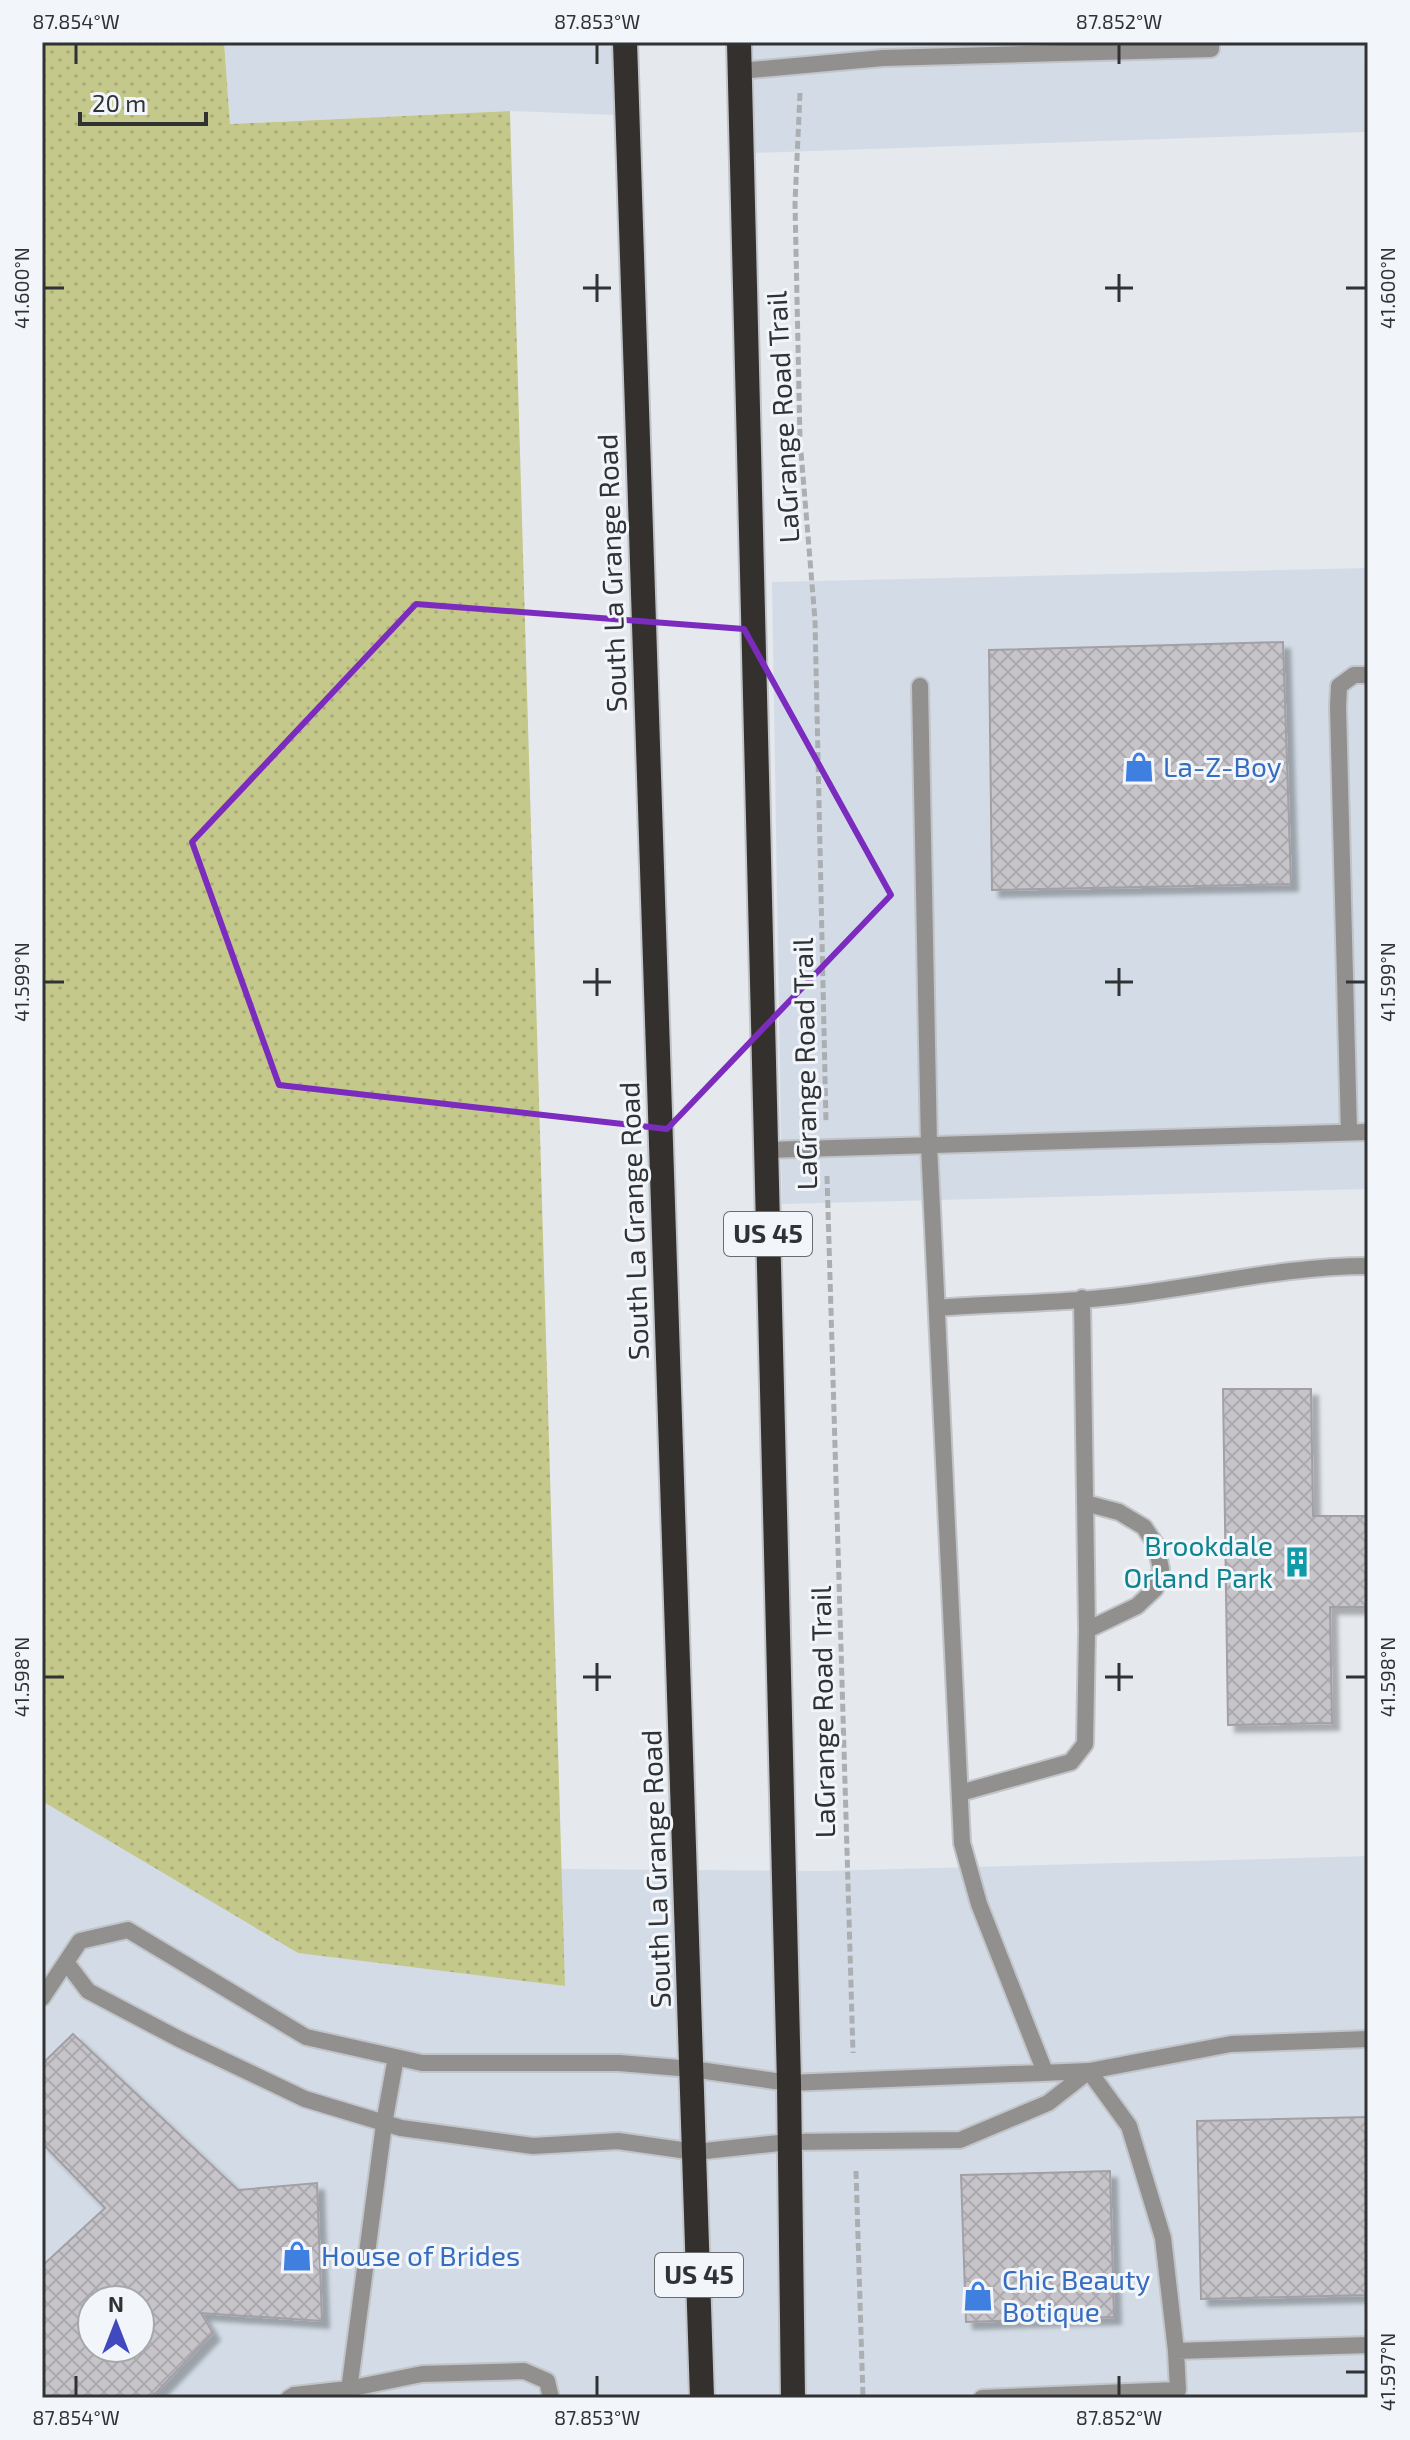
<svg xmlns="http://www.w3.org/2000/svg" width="1410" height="2440" viewBox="0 0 1410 2440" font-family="'Exo 2',sans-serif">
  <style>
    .built { fill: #d3dce6; fill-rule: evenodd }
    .grass { fill: url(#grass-dots) }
    .building { fill: url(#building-cross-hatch); stroke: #a2a0a5; stroke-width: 2; fill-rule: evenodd; filter: url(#shadow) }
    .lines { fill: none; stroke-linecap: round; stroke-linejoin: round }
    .lane-casing { stroke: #c1c4c8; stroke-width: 20 }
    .highway-casing { stroke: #c1c4c8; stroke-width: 28 }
    .path { stroke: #abafb2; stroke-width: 5; stroke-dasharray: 8 4; stroke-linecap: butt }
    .lane { stroke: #91908e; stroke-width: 16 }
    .highway { stroke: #33302d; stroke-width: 24 }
    .marked { fill: none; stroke: #7b2cbf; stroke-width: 6; stroke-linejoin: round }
    .ticks { fill: none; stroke: #303234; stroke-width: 3 }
    .labels { text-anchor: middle; stroke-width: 6; stroke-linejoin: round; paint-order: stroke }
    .shield { fill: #f2f6fb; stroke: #6a6d70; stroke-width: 2 }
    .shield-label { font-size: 26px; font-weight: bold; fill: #303234 }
    .street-label { font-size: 28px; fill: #303234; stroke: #f2f6fb }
    .shop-label { font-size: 28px; fill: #366cbe; stroke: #f2f6fb; text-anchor: start }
    .culture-label { font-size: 28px; fill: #0d838f; stroke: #f2f6fb; text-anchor: end }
    .neatline { fill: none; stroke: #303234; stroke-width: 3 }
    .ticks-label { font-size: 20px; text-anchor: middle; fill: #303234 }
  </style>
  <defs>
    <pattern id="grass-dots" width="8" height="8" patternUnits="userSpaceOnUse" patternTransform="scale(2)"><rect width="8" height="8" fill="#c4c88a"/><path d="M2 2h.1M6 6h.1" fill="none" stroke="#a9ac78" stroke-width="1.8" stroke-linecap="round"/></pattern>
    <pattern id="building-cross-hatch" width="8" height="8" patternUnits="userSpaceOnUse" patternTransform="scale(2)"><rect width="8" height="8" fill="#c6c4c9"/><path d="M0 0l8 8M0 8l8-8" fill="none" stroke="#aaa9ad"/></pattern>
    <filter id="shadow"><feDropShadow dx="7" dy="7" stdDeviation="2" flood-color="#0004"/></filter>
  </defs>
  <rect width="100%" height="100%" fill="#e5e9ed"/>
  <path class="built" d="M224 42H613L615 115 510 111 230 124Z
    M749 42H1364L1365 132 752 153Z
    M1368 568V1189L782 1204 772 582Z
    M42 1801 564 1986 561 1869 824 1871 1368 1856V2398H42ZM92 2300H140V2348H92Z"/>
  <path class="grass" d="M42 42H224L230 124 510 111 565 1986 298 1953 42 1801Z"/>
  <path class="building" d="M1283 642 1291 884 992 890 989 650Z
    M1223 1389H1311L1313 1516H1368V1607H1330L1332 1723 1228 1725Z
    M73 2034 238 2190 317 2183 322 2321 201 2313 213 2333 151 2398H42V2266L105 2208 42 2143V2064ZM92 2300H140V2348H92Z
    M1368 2117V2295L1201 2299 1197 2121Z
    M1110 2171 1114 2317 966 2322 961 2175Z"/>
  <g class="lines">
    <g class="lane-casing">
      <path id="lane" d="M740 71 883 58 1211 49V42
        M920 686 929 1145 962 1843 979 1904 1045 2072
        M1349 1132 1338 707 1339 686 1354 675H1368
        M766 1150 1368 1132
        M937 1308C1006 1303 1076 1303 1144 1293 1219 1283 1292 1266 1368 1266
        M1085 1503 1119 1512 1144 1527 1156 1545 1161 1569 1155 1589 1137 1606 1087 1630
        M960 1793 1071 1762 1085 1744 1087 1630 1082 1298
        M66 1962 88 1991 179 2039 305 2099 401 2128 533 2146 618 2141 695 2152 789 2142 960 2140 1048 2103 1089 2071
        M42 1998 80 1941 128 1930 306 2037 422 2063H619L692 2069 789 2083 1089 2071 1231 2044 1368 2039
        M1176 2351 1368 2345
        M289 2398 294 2395 348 2389 422 2374 524 2371 547 2381 551 2398
        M348 2398 384 2124 396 2057
        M982 2398 1178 2390 1176 2351 1163 2238 1129 2126 1089 2071"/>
    </g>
    <g class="highway-casing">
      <path id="highway" d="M625 42 702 2398
        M739 42 789 2083 793 2398"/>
    </g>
    <path class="path" d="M800 93 795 203 800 440 815 620 826 1122
      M827 1176 853 2053
      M856 2171 863 2398"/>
    <use href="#lane" class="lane"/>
    <use href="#highway" class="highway"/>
  </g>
  <path class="marked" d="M416 604 744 629 891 895 667 1129 279 1085 192 842Z"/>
  <path class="ticks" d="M76 44V64M597 44V64M1119 44V64M597 274V302M1119 274V302M44 288H64M583 288H611M1105 288H1133M1346 288H1366M597 968V996M1119 968V996M44 982H64M583 982H611M1105 982H1133M1346 982H1366M597 1663V1691M1119 1663V1691M44 1677H64M583 1677H611M1105 1677H1133M1346 1677H1366M1346 2372H1366M76 2376V2396M597 2376V2396M1119 2376V2396"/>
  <defs>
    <g id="shop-bare" transform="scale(2.4)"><path d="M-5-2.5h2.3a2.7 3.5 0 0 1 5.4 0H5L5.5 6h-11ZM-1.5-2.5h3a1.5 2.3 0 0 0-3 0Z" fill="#3f7fe0" stroke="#f2f6fb" stroke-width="2.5" paint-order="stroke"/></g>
    <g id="building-bare" transform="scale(2.4)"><path d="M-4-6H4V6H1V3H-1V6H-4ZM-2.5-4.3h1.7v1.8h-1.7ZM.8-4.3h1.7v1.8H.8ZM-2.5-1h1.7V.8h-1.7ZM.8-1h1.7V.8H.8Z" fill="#0f9aa8" stroke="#f2f6fb" stroke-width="2.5" paint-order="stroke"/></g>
  </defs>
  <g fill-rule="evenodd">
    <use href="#shop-bare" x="1139" y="767"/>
    <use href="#building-bare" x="1297" y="1562"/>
    <use href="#shop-bare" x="297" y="2256"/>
    <use href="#shop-bare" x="978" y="2296"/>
  </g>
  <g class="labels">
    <g class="shield">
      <rect x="724" y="1212" width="88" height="44" rx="6"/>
      <rect x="655" y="2253" width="88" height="44" rx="6"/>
    </g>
    <g class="shield-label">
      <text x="768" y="1243">US 45</text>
      <text x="699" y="2284">US 45</text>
    </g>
    <g class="street-label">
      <text transform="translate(783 417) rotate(-93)" y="10">LaGrange Road Trail</text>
      <text transform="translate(612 573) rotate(-92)" y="10">South La Grange Road</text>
      <text transform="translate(805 1064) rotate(-91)" y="10">LaGrange Road Trail</text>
      <text transform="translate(634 1221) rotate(-92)" y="10">South La Grange Road</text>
      <text transform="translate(823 1712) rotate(-91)" y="10">LaGrange Road Trail</text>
      <text transform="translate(656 1869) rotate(-92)" y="10">South La Grange Road</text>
    </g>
    <g class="shop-label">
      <text x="1163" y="777">La-Z-Boy</text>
      <text x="321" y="2266">House of Brides</text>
      <text x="1002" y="2290">Chic Beauty<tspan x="1002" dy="32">Botique</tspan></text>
    </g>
    <g class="culture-label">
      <text x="1273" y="1556">Brookdale<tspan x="1273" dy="32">Orland Park</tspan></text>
    </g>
  </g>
  <rect width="1410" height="2440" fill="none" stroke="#f2f6fb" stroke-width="88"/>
  <g transform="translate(116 2324)"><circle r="38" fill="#f2f6fb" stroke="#a4a8ab" stroke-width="2"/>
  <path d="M0-6L14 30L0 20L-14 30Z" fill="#404abe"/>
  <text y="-12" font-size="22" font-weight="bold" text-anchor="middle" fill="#303234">N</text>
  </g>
  <path d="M80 112v12h126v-12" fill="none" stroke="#303234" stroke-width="4"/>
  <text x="92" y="112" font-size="24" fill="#303234" stroke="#f2f6fb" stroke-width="6" paint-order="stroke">20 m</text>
  <rect x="44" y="44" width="1322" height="2352" class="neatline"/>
  <g class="ticks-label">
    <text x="76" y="29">87.854°W</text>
    <text x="597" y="29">87.853°W</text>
    <text x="1119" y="29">87.852°W</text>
    <text transform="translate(22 288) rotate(-90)" y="7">41.600°N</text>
    <text transform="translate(1388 288) rotate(-90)" y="7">41.600°N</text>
    <text transform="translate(22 982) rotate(-90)" y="7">41.599°N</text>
    <text transform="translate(1388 982) rotate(-90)" y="7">41.599°N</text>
    <text transform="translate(22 1677) rotate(-90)" y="7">41.598°N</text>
    <text transform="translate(1388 1677) rotate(-90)" y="7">41.598°N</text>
    <text transform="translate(1388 2372) rotate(-90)" y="7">41.597°N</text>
    <text x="76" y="2425">87.854°W</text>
    <text x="597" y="2425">87.853°W</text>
    <text x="1119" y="2425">87.852°W</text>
  </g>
</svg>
